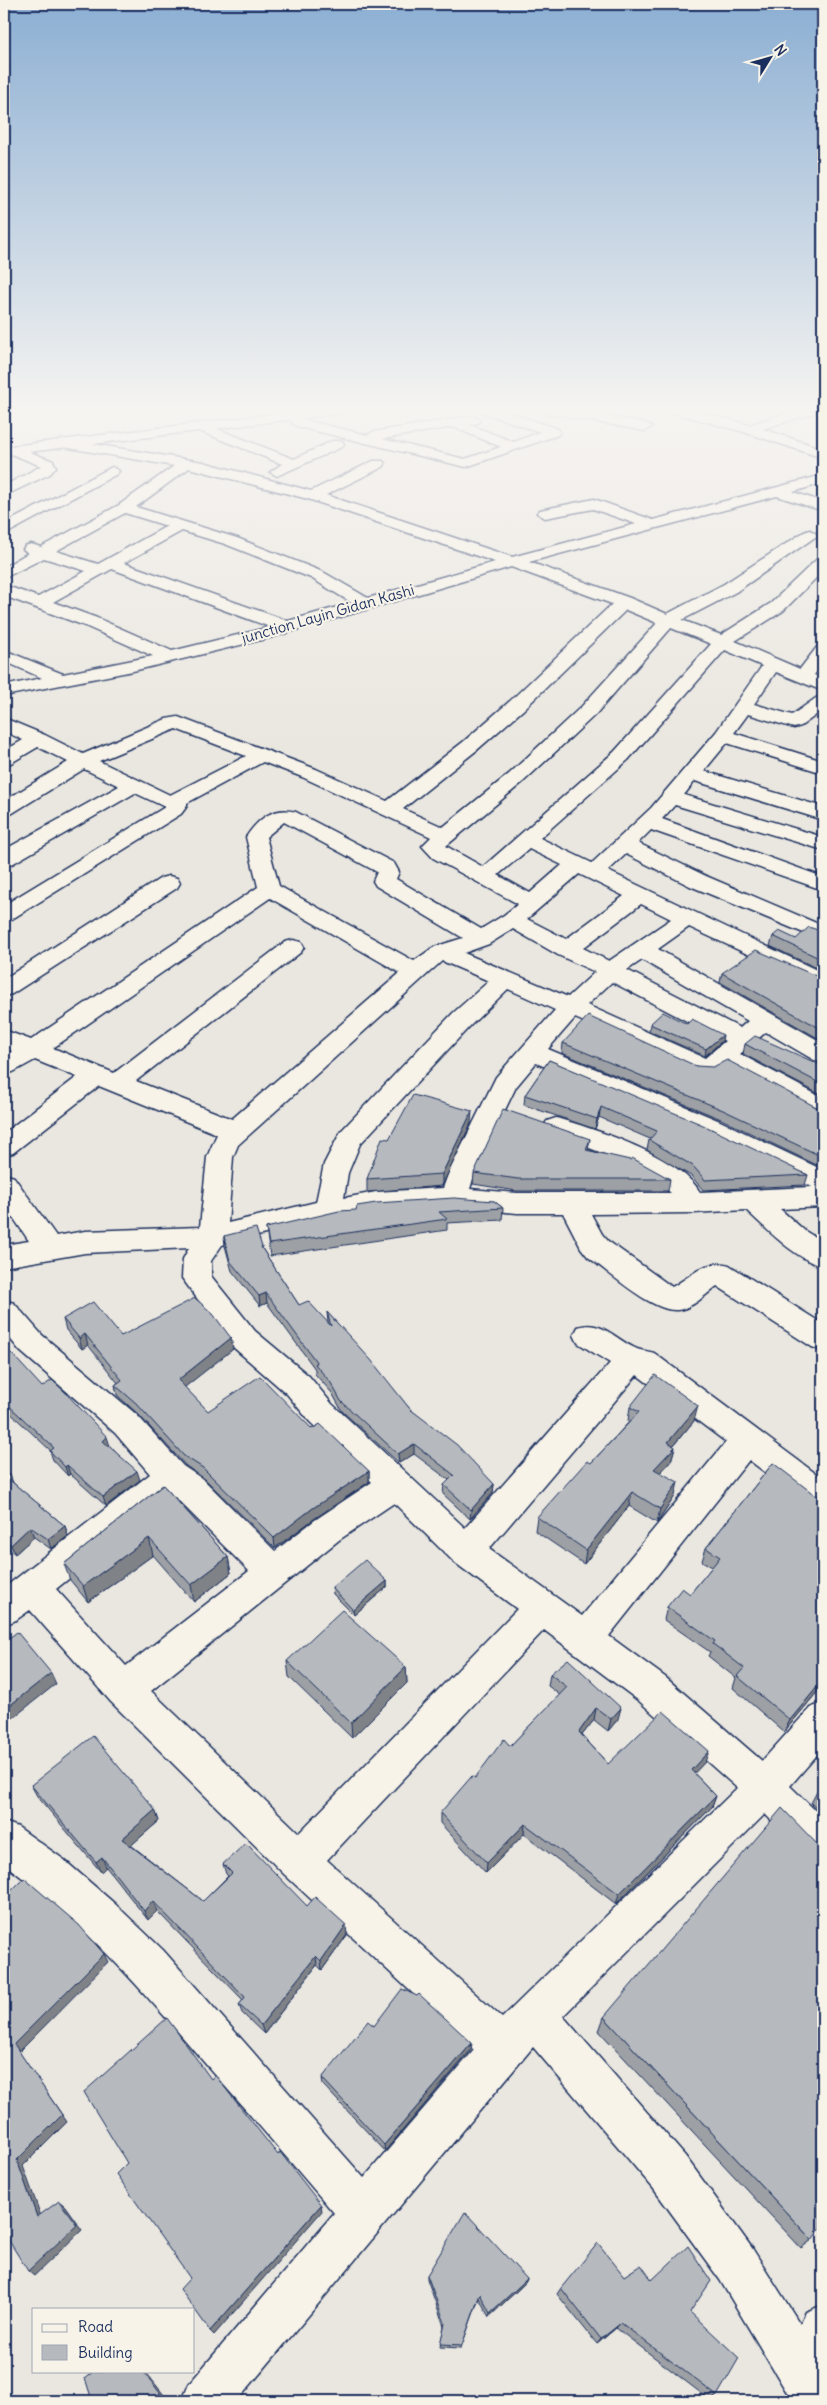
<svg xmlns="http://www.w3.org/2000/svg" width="827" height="2405" viewBox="0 0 827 2405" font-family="Delius,sans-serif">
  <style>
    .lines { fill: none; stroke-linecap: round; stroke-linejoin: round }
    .minor-casing { stroke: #1b2f5e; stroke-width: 3 }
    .major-casing { stroke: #1b2f5e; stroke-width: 3 }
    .minor { fill: #f7f3e8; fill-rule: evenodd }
    .major { fill: #f7f3e8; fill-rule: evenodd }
    .wall { fill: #9da0a4; stroke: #1b2f5e }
    .shaded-wall { fill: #7f8286; stroke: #1b2f5e }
    .building { fill: #b6babf; stroke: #1b2f5e }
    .labels { text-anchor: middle; stroke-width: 4.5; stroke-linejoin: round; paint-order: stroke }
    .far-street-label { font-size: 15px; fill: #1b2f5e; stroke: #f7f3e8 }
  </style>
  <rect width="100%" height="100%" fill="#eae7e0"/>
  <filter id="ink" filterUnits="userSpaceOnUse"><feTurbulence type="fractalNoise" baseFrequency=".02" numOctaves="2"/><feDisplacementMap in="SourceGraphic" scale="10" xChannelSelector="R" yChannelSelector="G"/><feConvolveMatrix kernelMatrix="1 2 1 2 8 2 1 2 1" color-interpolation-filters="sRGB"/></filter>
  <g filter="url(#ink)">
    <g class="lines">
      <g class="minor-casing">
        <path id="minor" d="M479 409H499L558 429 560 432 558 435 466 467 299 427 293 424 288 415 295 411 300 412 303 418 309 421 367 435 373 432 473 416 480 420 478 423 470 425 514 442 540 432 481 412ZM453 427 501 447 465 459 382 439Z
          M541 409H569L645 423 652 427 645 431 548 413Z
          M669 409H691L749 425 799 409H819L817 412 763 429 823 449V458L744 432 671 412Z
          M202 423 294 459 332 441H342L344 444 342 447 277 476 270 472 282 464 197 430 195 427 197 424Z
          M62 439 203 462 311 491 373 461H383L385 464 383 467 326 495 512 557 636 524 593 509 545 518 537 513 540 510 594 499 653 520 823 475V483L793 492 823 502V511L777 496 529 562 630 598 667 614 724 584 804 532 810 530 818 535 736 592 682 620 721 635 771 603 817 559 823 557V571L783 611 735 641 800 669 817 647 823 646V663L814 675 823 679V691L776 672 754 704 792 715 816 698 823 696V710L801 726 794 728 748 714 734 733 823 761V773L727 743 704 771 823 807V820L695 781 684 795 823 837V850L675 805 662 819 823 877V890L651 830 638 843 706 876 823 926V941L690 886 626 854 608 871 823 973V989L689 927 658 949 823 1043V1062L814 1060 766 1032 740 1054 823 1098V1118L814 1115 725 1067C716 1075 706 1077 695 1074L636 1045 575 1018 548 1049 720 1121 823 1170V1207L780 1209 805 1231 823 1242V1267C793 1257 769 1231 746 1210L693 1213 591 1214 602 1234 608 1241 672 1287C691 1277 706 1258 729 1265L823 1324V1351L812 1347 717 1286C706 1294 692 1309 677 1310 652 1312 609 1272 588 1257L581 1248 563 1213H517L454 1207 376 1212 297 1226 222 1245 211 1261V1276L255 1331 309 1376 332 1404 465 1528 610 1363 578 1343 574 1335 578 1327C601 1319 615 1339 635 1348 640 1351 648 1351 654 1353L823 1479V1511L811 1507 749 1460 609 1636 665 1677 762 1761 810 1708 823 1703V1748L790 1786 823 1818V1864L809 1859 765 1814 563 2016 685 2156 752 2248 800 2324 806 2312 823 2305V2401H792L720 2280 653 2188 533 2047 237 2401H182L189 2384 334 2213C291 2162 247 2111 203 2061 142 1989 81 1920 4 1864V1822L18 1827 63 1859 115 1904 163 1950 364 2178 474 2050 285 1875 111 1702 30 1610 16 1620 4 1625V1588L150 1474 115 1433 20 1351 4 1331V1300L14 1303 42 1335 137 1415 183 1466 204 1480 275 1551 315 1520 372 1482 310 1422 287 1394 233 1347 182 1278 183 1259 189 1248 85 1253 4 1267V1245L29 1241 4 1204V1174L14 1177 56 1236 85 1231 200 1227 207 1157 217 1134 99 1086 13 1153 4 1155V1133L77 1077 35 1060 13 1072 4 1074V1055L12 1051 4 1047V1030L31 1040 258 887 246 837C258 819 273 806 296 812L394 863 399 872 396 879 481 929 504 915 518 904 433 858 422 846 431 837 302 777 263 762 187 803V806L181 814 12 919 4 921V905L165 807 135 793 12 864 4 865V850L119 786 84 769 11 814 4 816V801L68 762 38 747 11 763 4 765V751L23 740 4 731V718L45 735 83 754 166 719 178 717 316 769 387 801 463 742 510 701 612 604 511 567 269 638 133 671 4 696V686L42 678 4 661V650L63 674 153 656 85 626 4 596V585L38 597 86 571 44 558 4 578V567L28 553 23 549 25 546 31 544 41 547 119 505 174 466 57 446 55 443ZM189 468 308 499 495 562 368 598 323 572 237 538 136 507ZM125 513 167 526 98 564 56 551ZM182 531 225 544 311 578 352 603 288 621 124 563ZM112 569 270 627 172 651 97 618 53 602ZM626 610 657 623 582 706 509 774 443 827 403 809 477 750 524 709ZM671 628 711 644 614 752 483 867 446 846 523 782 596 714ZM725 650 762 666 716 732 651 808 592 863 540 838 628 760ZM176 729 246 756 170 795 99 761ZM284 822 377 872 373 881 376 886 463 938 434 947 414 961 279 886 266 837ZM529 849 562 865 530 893 498 875ZM579 874 624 896 566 939 527 919ZM270 898 400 973 232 1119 136 1081 301 952 304 947 301 942 293 940 285 942 114 1073 53 1048ZM641 904 671 919 609 961 583 948ZM513 929 558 955 595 972 568 997 464 953 489 944ZM642 960 748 1021 740 1028 627 970ZM442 961 489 981 453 1013 341 1131 324 1164 316 1202 228 1223 233 1157 238 1145ZM612 982 725 1041 705 1058 587 1005ZM508 989 555 1010 496 1077 449 1172 443 1188 376 1192 344 1198 348 1173 360 1144 471 1025ZM536 1063 702 1133 812 1187 700 1192C679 1156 595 1129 556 1118L547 1121 543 1127 547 1133C589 1148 637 1162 671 1193H517L470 1189 475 1172 516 1087ZM637 1375 726 1442 582 1616 489 1549ZM173 1495 249 1571 126 1666 56 1589ZM394 1503 454 1562 517 1609 299 1833 151 1691 339 1540ZM544 1630 639 1701 737 1788 502 2018 327 1860Z
          M14 446 53 461 56 467 50 474 4 496V486L41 466 9 453 7 450Z
          M112 467 119 471 117 474 4 535V524Z
          M169 876 177 878 180 883 177 888 12 994 4 996V979L161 878Z"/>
      </g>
      <g class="major-casing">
        <path id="major" d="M312 409H350L343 413 4 455V447Z"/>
      </g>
      <use href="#minor" class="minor"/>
      <use href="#major" class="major"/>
    </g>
    <path class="wall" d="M823 913V925L820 923Z
      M823 932V971L770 946 773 936 796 939Z
      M722 973 823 979V1041L720 982Z
      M650 1024 722 1041 705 1056 649 1031Z
      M563 1043 696 1066 823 1109V1168L721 1119 562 1053Z
      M745 1044 823 1066V1096L743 1054Z
      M549 1060 808 1175 805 1185 703 1190 691 1176 647 1150 649 1140 650 1139 599 1117 595 1129 524 1105 525 1095Z
      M471 1123 442 1186 367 1192V1179L389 1139Z
      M590 1139 588 1150 670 1179 668 1191H517L473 1184 474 1173Z
      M494 1201 503 1208 502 1220 447 1223V1230L270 1256 266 1228Z
      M224 1236 262 1247 263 1250 299 1305 328 1323 327 1312 410 1409 494 1484 493 1493 470 1519 443 1494 444 1485 449 1480 414 1454 399 1463 342 1411 332 1393 315 1374V1369L267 1303 260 1306 232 1271 225 1246Z
      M63 1319 121 1336 231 1338 233 1349 184 1387 208 1411 312 1429 369 1471V1482L314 1519 275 1548 205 1479 186 1466 138 1414 117 1395 115 1385 118 1383 88 1345 82 1349 66 1330Z
      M4 1358 42 1387 110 1446 140 1480 106 1506 70 1474 68 1476 53 1460 50 1451V1450L7 1410 4 1412Z
      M630 1407 694 1421 673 1446 675 1447 671 1461 661 1472 675 1496 657 1523 629 1506 584 1564 535 1531 537 1517 591 1463 629 1422 628 1421Z
      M773 1463 823 1685 784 1732 733 1688 736 1678 708 1656 710 1652 664 1620 667 1607 690 1594 712 1567 702 1561 706 1548Z
      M4 1468 13 1483 65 1526 68 1536 51 1549 34 1537 15 1554 4 1545Z
      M163 1485 228 1557 231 1573 194 1602 153 1555 88 1602 70 1580 64 1564Z
      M387 1581V1587L354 1615 333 1594 332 1588Z
      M287 1661 406 1667 407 1683 352 1738 289 1677Z
      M550 1674 618 1719 608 1731 594 1720 582 1735 608 1764 705 1762 694 1773 716 1796 712 1807 616 1904 524 1834 486 1873 440 1823V1813L475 1778 510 1746 560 1695 548 1686Z
      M823 1782V1816L811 1803 820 1786Z
      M31 1785 155 1810 159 1821 131 1845 203 1901 228 1876 226 1874 223 1864 307 1906 347 1935 322 1970 317 1965 264 2034 242 2013 239 2005 243 2000 157 1911 148 1920 106 1867 101 1872 37 1796Z
      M417 1996 471 2050 385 2151 323 2085 322 2078 374 2026Z
      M604 2017 812 2240 801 2248 599 2031Z
      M427 2275 527 2279 525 2283 489 2317 479 2298 461 2348 440 2347 444 2326 427 2279Z
      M624 2276 652 2280 690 2312 717 2396 710 2400 616 2328 597 2344 557 2294 561 2288Z"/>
    <path class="shaded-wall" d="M723 1035 722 1041 705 1056 706 1049Z
      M601 1107 599 1117 595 1129 597 1119Z
      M472 1111 471 1123 442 1186V1174Z
      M266 1293 267 1303 260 1306 259 1296Z
      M85 1334 88 1345 82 1349 79 1338Z
      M231 1338 233 1349 180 1391 178 1380Z
      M4 1402 7 1410 4 1412Z
      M698 1406 694 1421 664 1456 668 1442Z
      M107 1437 110 1446 105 1450 103 1441Z
      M414 1444V1454L399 1463 398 1454Z
      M675 1447 671 1461 651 1483 654 1469Z
      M67 1465 70 1474 68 1476 65 1467Z
      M137 1471 140 1480 106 1506 103 1497Z
      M369 1471V1482L314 1519 275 1548 274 1538 313 1508Z
      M10 1475 14 1485 6 1477Z
      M678 1482 675 1496 657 1523 660 1509Z
      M494 1484 493 1493 470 1519 471 1510Z
      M632 1492 629 1506 584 1564 586 1550Z
      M65 1526 68 1536 51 1549 48 1539Z
      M30 1527 34 1537 15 1554 11 1545Z
      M149 1538 153 1555 88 1602 83 1586Z
      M228 1557 231 1573 194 1602 191 1585Z
      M387 1581V1587L354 1615 353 1610Z
      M406 1667 407 1683 352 1738 351 1723Z
      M51 1673 56 1684 4 1725V1710Z
      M823 1680V1685L784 1732 790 1720Z
      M596 1708 594 1720 576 1743 579 1732Z
      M621 1708 618 1719 608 1731 611 1719Z
      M709 1751 705 1762 687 1781 691 1770Z
      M716 1796 712 1807 616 1904 619 1894Z
      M155 1810 159 1821 127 1849 122 1839Z
      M525 1824 524 1834 486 1873 487 1863Z
      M102 1857 106 1867 101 1872 96 1862Z
      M153 1901 157 1911 148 1920 144 1911Z
      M346 1925 347 1935 322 1970 321 1961Z
      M104 1954 108 1962 19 2052 67 2122 23 2166 43 2222 37 2217 17 2160 14 2044Z
      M316 1956 317 1965 264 2034 261 2025Z
      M472 2043 471 2050 385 2151 384 2145Z
      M59 2201 65 2206 82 2230 34 2276 28 2271Z
      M321 2205 322 2211 214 2335 210 2331Z
      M527 2279 525 2283 489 2317 490 2313Z
      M621 2323 616 2328 597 2344 601 2339Z
      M143 2371H145L164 2395 159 2401H153Z"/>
    <path class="building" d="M809 927 823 932V960L773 936 779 931 796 939Z
      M756 950 823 979V1030L722 973Z
      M663 1012 687 1024 692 1019 723 1035 706 1049 650 1024Z
      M588 1016 696 1066 713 1067 727 1060 816 1107 823 1109V1157L723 1110 563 1043Z
      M755 1036 823 1066V1085L745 1044Z
      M549 1060 703 1125 808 1175 705 1180 693 1166 649 1140 657 1131 601 1107 597 1119 525 1095Z
      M413 1095 472 1111 442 1174 367 1179 382 1138 389 1139Z
      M503 1109 590 1139 586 1150 630 1160 632 1158 670 1179H518L474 1173Z
      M454 1198 494 1201 503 1208 439 1212 447 1219 269 1244 266 1228 339 1211 356 1210 357 1206 376 1203Z
      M256 1228 262 1247H261L299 1305 308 1301 331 1326 327 1312 371 1360 410 1409 457 1445 494 1484 471 1510 444 1485 454 1475 414 1444 398 1454 341 1401 331 1383 315 1364 317 1363 266 1293 259 1296 230 1261 224 1236Z
      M195 1298 213 1314 231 1338 178 1380 208 1411 260 1376 312 1429 320 1424 369 1471 313 1508 274 1538 203 1468 184 1456 136 1403 115 1385 122 1380 85 1334 79 1338 63 1319 93 1302 121 1336Z
      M11 1353 42 1387 52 1380 64 1391 107 1437 103 1441 137 1471 103 1497 67 1465 65 1467 50 1451 54 1448 4 1401V1358Z
      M655 1375 698 1406 668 1442 675 1447 654 1469 678 1482 660 1509 632 1492 586 1550 537 1517 587 1461 591 1463 639 1412 630 1407Z
      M773 1463 815 1495 823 1497V1680L790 1720 737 1676 744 1668 713 1644 715 1641 667 1607 682 1588 690 1594 720 1557 706 1548Z
      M4 1468 10 1475 6 1477 65 1526 48 1539 30 1527 11 1545 4 1539Z
      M163 1485 228 1557 191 1585 149 1538 83 1586 64 1564Z
      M365 1560 387 1581 353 1610 332 1588Z
      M342 1610 406 1667 351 1723 287 1661Z
      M17 1632 51 1673 4 1710V1642Z
      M568 1659 621 1708 611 1719 596 1708 579 1732 608 1764 663 1711 709 1751 691 1770 716 1796 619 1894 525 1824 487 1863 440 1813 472 1776 475 1778 504 1739 510 1746 567 1687 550 1674Z
      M93 1736 155 1810 122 1839 203 1901 232 1873 223 1864 246 1843 307 1906 315 1897 346 1925 321 1961 316 1956 261 2025 239 2005 245 1997 153 1901 144 1911 102 1857 96 1862 31 1785Z
      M823 1782V1789L820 1786Z
      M782 1808 817 1844 823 1845V2224L812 2240 604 2017Z
      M24 1878 79 1925 104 1954 14 2044 62 2115 17 2160 37 2217 59 2201 77 2225 28 2271 4 2233V2228L8 2221 4 2214V1898Z
      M402 1989 417 1996 419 1994 472 2043 384 2145 322 2078 368 2021 374 2026Z
      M167 2018 211 2079 215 2075 278 2155 280 2152 321 2205 210 2331 180 2289 190 2278 116 2174 127 2163 84 2092Z
      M465 2212 527 2279 490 2313 480 2294 462 2345 440 2344 445 2323 427 2275Z
      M598 2243 624 2276 641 2265 652 2280 688 2246 711 2281 690 2312 739 2358 717 2396 621 2323 601 2339 561 2288Z
      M94 2371H143L160 2393 153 2401H86L91 2397 85 2378Z"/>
  </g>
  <linearGradient id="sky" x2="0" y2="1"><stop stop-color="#8cafd3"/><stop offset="0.55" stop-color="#f6f4f1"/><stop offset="1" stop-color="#f6f4f1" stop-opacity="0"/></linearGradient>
  <rect width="827" height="746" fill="url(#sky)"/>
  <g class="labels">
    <g class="far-street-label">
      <text transform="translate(328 614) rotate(-16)" y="5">junction Layin Gidan Kashi</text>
    </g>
  </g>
  <rect width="827" height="2405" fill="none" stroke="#f7f3e8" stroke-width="20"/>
  <rect x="10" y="10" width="807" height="2385" fill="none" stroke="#1b2f5e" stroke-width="2" filter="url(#ink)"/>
  <rect x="32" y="2308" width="162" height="65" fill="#f7f3e8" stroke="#9fa5b1"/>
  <rect x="42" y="2324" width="25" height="8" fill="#f7f3e8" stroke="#9fa5b1"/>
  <text x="78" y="2332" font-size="15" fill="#1b2f5e">Road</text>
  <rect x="42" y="2345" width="25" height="15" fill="#b6babf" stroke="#9fa5b1"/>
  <text x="78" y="2358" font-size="15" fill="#1b2f5e">Building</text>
  <g transform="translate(770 58) rotate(53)" stroke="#f7f3e8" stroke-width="4" paint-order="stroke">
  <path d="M0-4L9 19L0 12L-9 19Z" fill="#1b2f5e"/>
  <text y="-8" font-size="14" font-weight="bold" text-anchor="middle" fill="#1b2f5e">N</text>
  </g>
</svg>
